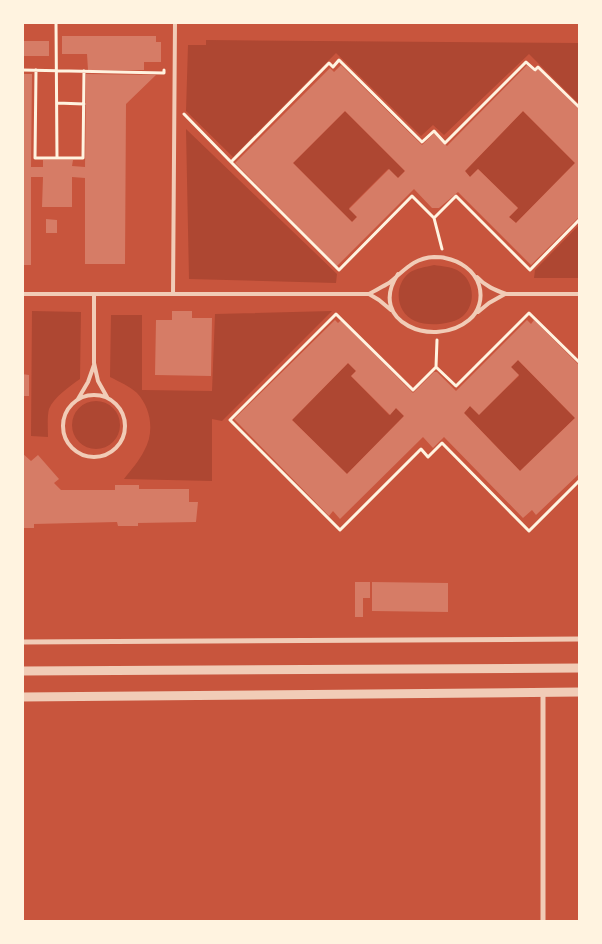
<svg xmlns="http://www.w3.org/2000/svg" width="602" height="944" viewBox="0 0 602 944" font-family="'Archivo Narrow',sans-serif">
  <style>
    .green { fill: #ae4732 }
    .building { fill: #d67c66; fill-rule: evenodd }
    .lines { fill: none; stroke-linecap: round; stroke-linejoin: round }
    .path { stroke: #fff3e0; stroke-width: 3 }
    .service { stroke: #f1ccb7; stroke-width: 4 }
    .minor { stroke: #f1ccb7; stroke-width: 5 }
    .tertiary { stroke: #f1ccb7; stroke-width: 9 }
  </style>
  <rect width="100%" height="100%" fill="#c8553d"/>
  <path class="green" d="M206 40 579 43V104L529 54 444 135 433 125 421 136 336 53 233 157 186 111 188 45H206Z
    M345 111 405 171 398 178 388 169 349 208 357 217 352 222 293 163Z
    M523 111 575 163 516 223 509 217 518 208 478 169 470 177 465 171Z
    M186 129 337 274 336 283 189 279Z
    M579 225V278H534L535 270Z
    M434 265C441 266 451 267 457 270 474 279 477 303 463 316 458 320 452 322 446 323 437 325 424 325 415 321 396 313 393 286 409 273 416 268 426 267 434 265Z
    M32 311 81 312 80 379C70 386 54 397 49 409 47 416 48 430 48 437L31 436Z
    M332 311 222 421 212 419V481L124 479C131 470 139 461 144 451 155 432 151 408 137 393 129 386 120 382 110 377L111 315H142V390L212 391 215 314Z
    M518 360 575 418 520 471 464 413 470 406 479 414 519 376 511 367Z
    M348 363 356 371 351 376 389 415 396 408 404 416 347 474 292 420Z
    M72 425a24 24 0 1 1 48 0a24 24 0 1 1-48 0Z"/>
  <path class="building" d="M62 36H156V42H161V62H144V70H88L87 54H62Z
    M22 41H49V56H22Z
    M341 65 422 145 434 133 447 146 527 65 535 72 538 69 580 110V216L531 265 458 192 439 208H432L414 189 337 266 235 163 330 68 334 72ZM345 111 405 171 398 178 389 169 349 209 357 217 352 222 293 163ZM523 111 575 163 516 223 509 217 518 208 478 169 470 177 465 171Z
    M22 74H32L31 167H43V160H73L72 166 85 167 86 74 156 75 126 104 125 264H85V178L72 177V207H42L43 177H31V265H22Z
    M46 219 57 220V233H46Z
    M172 311H192V318H212L211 376 155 375 156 320H172Z
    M335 320 338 323 341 320 413 393 434 372H437L456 391 527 320 531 324 534 320 580 366V473L536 515 532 510 523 518 444 437 433 448 423 437 340 519 333 511 329 516 234 419ZM518 360 575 418 520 471 464 413 470 406 479 415 519 375 511 367ZM348 363 356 371 351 376 390 415 396 408 404 416 347 474 292 420Z
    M22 374 29 375V396H22Z
    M22 453 31 461 38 455 59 479 54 483 61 490H115V485H139V489H189V502H198L196 522 138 523V526H118L117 522 34 524V528H22Z
    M355 582H370V598H363V617H355Z
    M372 582 448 583V612L372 611Z"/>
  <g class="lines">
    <path class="path" d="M56 22 57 158
      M22 70 164 73V70
      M36 70 35 158H83L84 71
      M57 103 84 104
      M580 108 538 67 535 70 526 62 445 143 434 131 422 142 339 60 333 67 329 63 231 162 339 270 412 196 434 218 456 196 530 270 580 219
      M184 114 231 162
      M434 218 442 249
      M580 363 529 313 456 386 436 367 413 390 336 314 230 420 340 530 421 449 428 457 442 443 529 531 580 480
      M436 367 437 340"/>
    <path class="service" d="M477 277C485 286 495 290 506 294H580
      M22 294H369C376 290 382 287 389 283 404 271 413 258 434 257 438 257 442 257 445 258 460 261 474 270 479 285 483 298 479 312 469 320 434 349 366 322 398 274
      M94 294V363L98 381 107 397
      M173 294 175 22
      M369 294 379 300 391 310
      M478 312 489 303 505 294
      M63 426a31 31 0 1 1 62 0a31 31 0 1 1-62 0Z
      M78 399 88 382 94 365"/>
    <path class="minor" d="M22 642 580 639
      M543 692V922"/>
    <path class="tertiary" d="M22 671 580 668
      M22 697 580 692"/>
  </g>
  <rect width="602" height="944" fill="none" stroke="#fff3e0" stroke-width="48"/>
</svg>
